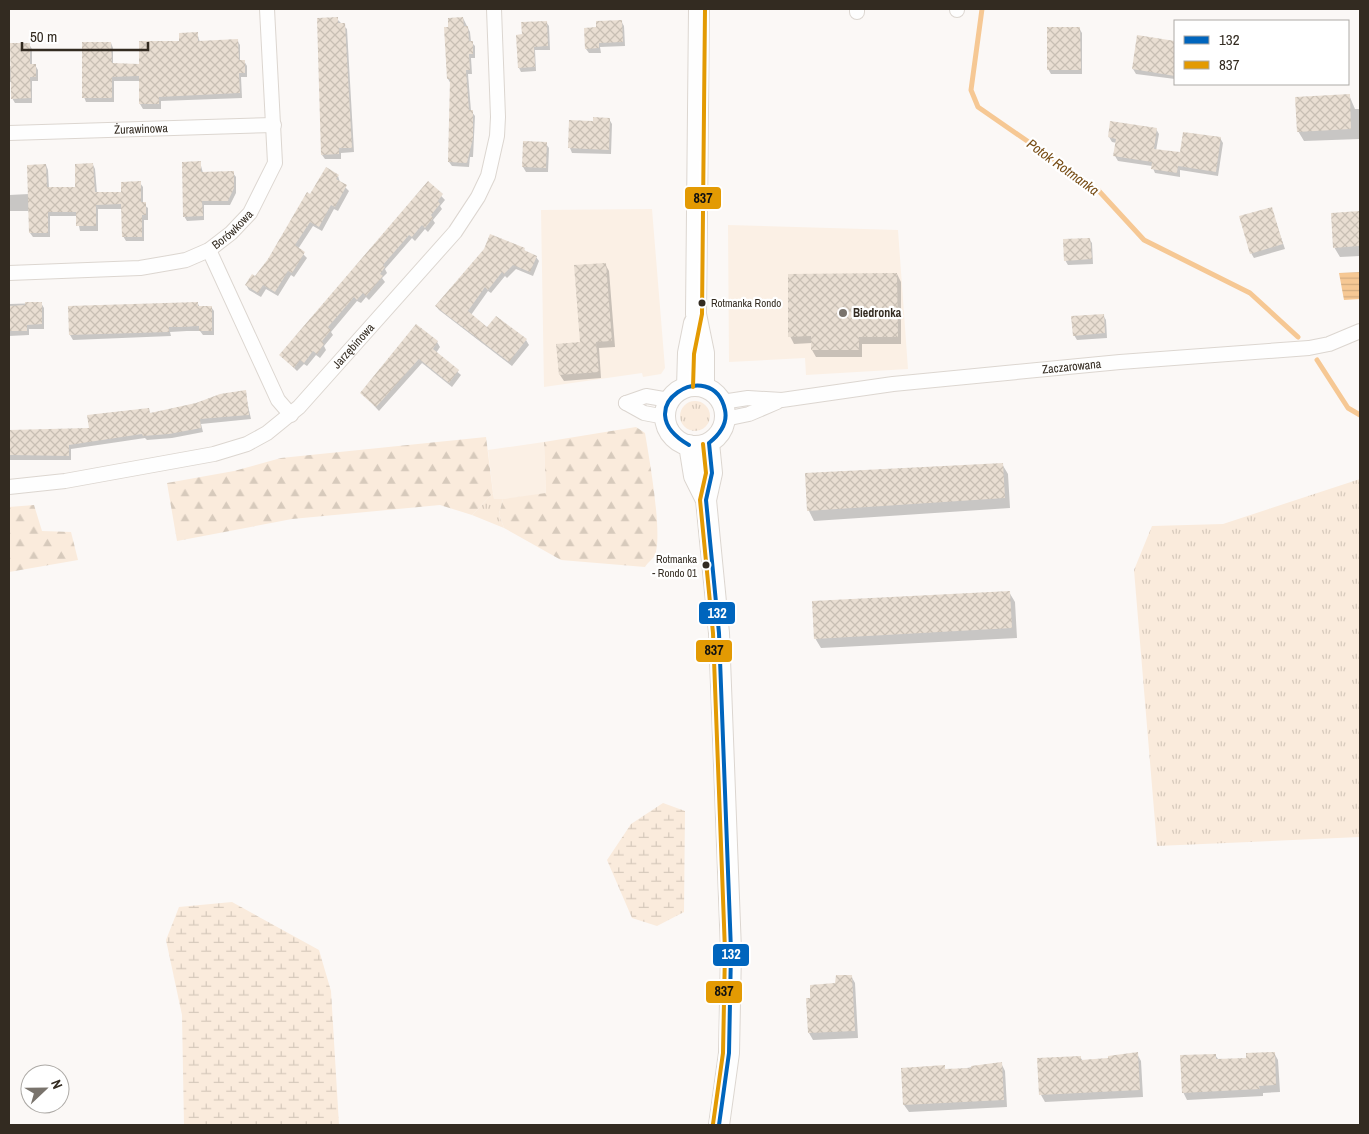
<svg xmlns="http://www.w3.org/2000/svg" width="1369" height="1134" viewBox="0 0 1369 1134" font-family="'Archivo Narrow',sans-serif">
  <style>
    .built { fill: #fbf0e5 }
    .grass { fill: url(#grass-tufts) }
    .forest { fill: url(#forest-firs) }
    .wetland { fill: url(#wetland-marsh) }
    .water { fill: url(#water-rules) }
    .shadow { fill: #0003 }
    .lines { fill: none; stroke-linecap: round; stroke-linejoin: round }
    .stream { stroke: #f6c894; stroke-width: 5 }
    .building { fill: url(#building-cross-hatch) }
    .minor-casing { stroke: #dcd6d0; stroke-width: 16 }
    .secondary-casing { stroke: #dcd6d0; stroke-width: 22 }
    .minor { stroke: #fefefe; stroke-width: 14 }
    .secondary { stroke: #fefefe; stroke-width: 20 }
    .bus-1-casing { stroke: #fff; stroke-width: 8 }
    .bus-2-casing { stroke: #fff; stroke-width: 8 }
    .bus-1 { stroke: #0065bd; stroke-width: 4 }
    .bus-2 { stroke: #e39a03; stroke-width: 4 }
    .bus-dot { fill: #332b21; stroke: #fff; stroke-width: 2 }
    .poi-dot { fill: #79736c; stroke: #fff; stroke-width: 2 }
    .labels { text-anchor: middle; stroke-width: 4.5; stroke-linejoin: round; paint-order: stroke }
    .bus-label { font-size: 11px; fill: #332b21; stroke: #fff; text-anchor: start }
    .street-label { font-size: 12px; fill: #332b21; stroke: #fff }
    .poi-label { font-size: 12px; font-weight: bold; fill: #332b21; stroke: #fff; text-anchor: start }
    .water-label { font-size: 14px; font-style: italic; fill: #774d15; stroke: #fff }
    .line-badge { stroke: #fff; stroke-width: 2 }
    .badge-label { font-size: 14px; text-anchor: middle; font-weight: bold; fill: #fff }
    .pale-badge-label { font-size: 14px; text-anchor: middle; font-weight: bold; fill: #111 }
  </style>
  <defs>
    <pattern id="grass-tufts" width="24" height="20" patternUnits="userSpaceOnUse" patternTransform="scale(1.25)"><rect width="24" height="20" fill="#faebdc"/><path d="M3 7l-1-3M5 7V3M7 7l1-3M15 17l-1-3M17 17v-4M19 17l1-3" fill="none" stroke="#d7cabc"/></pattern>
    <pattern id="forest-firs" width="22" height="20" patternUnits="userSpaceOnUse" patternTransform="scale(1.25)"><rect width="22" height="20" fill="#faebdc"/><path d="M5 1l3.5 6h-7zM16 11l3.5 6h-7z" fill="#d7cabc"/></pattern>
    <pattern id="wetland-marsh" width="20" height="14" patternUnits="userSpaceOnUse" patternTransform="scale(1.25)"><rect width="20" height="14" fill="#faebdc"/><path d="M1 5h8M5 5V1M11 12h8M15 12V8" fill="none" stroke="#d7cabc"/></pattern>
    <pattern id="water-rules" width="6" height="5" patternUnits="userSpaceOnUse" patternTransform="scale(1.25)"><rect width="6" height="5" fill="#f6c894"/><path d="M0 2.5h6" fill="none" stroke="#d3ac7f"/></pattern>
    <pattern id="building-cross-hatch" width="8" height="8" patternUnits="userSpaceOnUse" patternTransform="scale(1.25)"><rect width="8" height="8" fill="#e9ded2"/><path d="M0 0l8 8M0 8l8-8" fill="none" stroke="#c8bfb4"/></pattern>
  </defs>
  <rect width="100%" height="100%" fill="#fbf8f6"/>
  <path class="built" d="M652 209 665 368 661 374 643 377 642 373 544 387 541 210Z
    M728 225 898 230 908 369 806 375 805 358 729 362Z
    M544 442 546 494 494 500 488 450Z"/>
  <path class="grass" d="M680 416a15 15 0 1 1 30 0a15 15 0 1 1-30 0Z
    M1360 479V837L1157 846 1134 570 1152 526 1223 524Z
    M493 493 494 499H503L499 514 504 528 472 515Z"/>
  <path class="forest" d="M636 427 645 433C649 457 663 534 655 555 653 559 647 563 645 567L561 560 504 528 499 514 503 499 546 493 544 442Z
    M486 437 493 493 472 515 440 505 292 519 177 541 167 483 234 471 281 458Z
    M34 505 42 531 71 532 78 560 9 572V507Z"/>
  <path class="wetland" d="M663 803 685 811 684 912 657 926 632 918 607 860 631 824Z
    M232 902 319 950 331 991 339 1125H184L182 1015 166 940 179 907Z"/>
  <path class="water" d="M1360 272V299L1344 300 1339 273Z"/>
  <path class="shadow" d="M463 18 470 32 471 42 475 46V58H471L472 74H468L471 111 475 116 473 157H470L469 167 452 166 449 162 451 84 448 79 449 28Z
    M337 19 347 29 354 152 341 153V159H325L322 155Z
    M621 21 624 26 625 46 600 47 601 53H589L586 49 597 28Z
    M546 22 549 26 550 50H535L536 71 521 72 519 68 523 35Z
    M1079 28 1082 33V74H1051L1048 69Z
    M197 33 200 42 237 40 240 45V61H244L247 66V77H241L242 98 161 101V109H143L140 104V81H114V102H86L84 97 111 43 113 48V64L140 65Z
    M1138 37 1175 42V79L1136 74 1133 69Z
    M29 44 32 49V65H35L38 70V81H32V103H15L12 98V82H9V66H12Z
    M1349 95 1355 109H1360V139L1304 141 1298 131Z
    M609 119 612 124 611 154 572 153 570 148 594 122Z
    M1156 129 1159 134 1156 151 1181 154 1220 138 1223 143 1218 176 1180 170V177L1155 173 1152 166 1118 161 1115 156 1117 143 1112 142 1109 137Z
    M546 144 549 148 548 172H526L523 167Z
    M200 162 203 173H233L236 177V193L230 205H204V220L187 221 184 216Z
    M46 165 48 170 49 188H77L93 165 95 169 97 193H122L140 183 143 187V204L148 208V220H144V241H126L123 236 122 209H98V231H80L77 216H50V237H33L30 233 29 211H9V195L29 194Z
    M338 176 340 182 349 191 338 211 334 209 322 231 313 226 298 249 307 258 294 277 291 275 278 296 266 289 261 297 249 290 246 285 256 278 311 196Z
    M429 183 445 200 440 206 442 209 433 220 435 223 428 232 425 229 415 241 412 238 385 269 387 273 382 278 385 282 369 300 366 297 361 303 357 301 331 332 333 335 324 346 326 350 320 358 316 355 307 366 304 364 297 371 281 355Z
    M1271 208 1285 249 1254 258 1251 253Z
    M1360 213V256L1340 257 1334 247 1333 214Z
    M1089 239 1092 243 1093 264 1068 265 1065 260Z
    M524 249 526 253 536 257 539 261 533 276 516 269 507 278 505 276 491 293 488 291 471 315 487 329 526 340 529 345 512 366 439 310 436 306Z
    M605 264 609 271 615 347 599 348 601 378 564 381 560 375 557 345 581 343Z
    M897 274 901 282V344H862V357H816L812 350V343L794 344 790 336Z
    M41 303 44 308V329H29V335L9 336V304Z
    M198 304 200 307H211L214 311V335H203L200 331H187L170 332 171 336 73 340 70 335Z
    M1103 315 1106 320 1107 338 1077 340 1074 335Z
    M416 325 437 342 440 347 436 353 461 375 452 387 422 363 379 411 362 393Z
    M245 392 251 419 201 424 203 432 172 438 147 440 145 438 71 449V460H9V431L90 429 148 409 151 414Z
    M1002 464 1008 474 1010 508 814 521 809 511Z
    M1009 592 1015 602 1017 638 821 648 815 638Z
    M851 976 855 983 858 1038 813 1040 809 1033 837 985Z
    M1274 1053 1278 1060 1280 1092 1263 1093V1096L1187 1100 1183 1092 1215 1055 1219 1060 1247 1059Z
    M1137 1054 1141 1061 1143 1097 1045 1102 1041 1095 1080 1057 1083 1061 1109 1060Z
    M1001 1063 1005 1071 1007 1107 909 1112 904 1105 944 1067 946 1071Z"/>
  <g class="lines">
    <path class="stream" d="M982 9 971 90 978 107 1098 190 1144 240 1250 293 1298 337
      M1317 360 1348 408 1360 415"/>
  </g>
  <path class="building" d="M338 17V23H345L352 148H339V154L321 155 317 18Z
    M463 17 464 26H468L469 41H473V54H469L470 70H466L469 110H473V138L467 163 448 162 450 79H447L444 27H448V18Z
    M622 20 623 42 599 43V48L585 49 584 28 596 27V21Z
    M547 21 548 46 534 47 535 67 518 68 516 35 522 34 521 22Z
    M1047 27H1080L1081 70H1047Z
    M198 32V41L238 39 239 60H245V73H239L240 93 159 97V104H139V76L112 77V98H82V42H111L112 63 139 64V41H179V33Z
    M1137 35 1175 41V76L1132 69Z
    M10 43H30V64H36V77H30L31 98 11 99Z
    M1350 94 1351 129 1297 132 1295 97Z
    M593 117 610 118 609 150 568 148 569 120 593 121Z
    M1110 121 1157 128 1154 149 1180 152 1183 132 1221 137 1216 172 1178 166 1177 173 1151 169 1152 162 1113 156 1116 139 1108 137Z
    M523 141 547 142 546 168 522 167Z
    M201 161V172L234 171V188L228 201H202L203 216 183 217 182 162Z
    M93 163 95 192H121V182L141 181V202H146V215H142V237H122L121 204 96 205V226H76V212H48V233H29L27 165 46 164 47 187H75V164Z
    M326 167 339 175 336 179 347 185 335 207 331 205 319 227 310 222 295 245 305 252 292 273 288 271 275 292 263 285 258 293 245 285 252 274 255 276 268 259 307 192 310 194Z
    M428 181 443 194 438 201 440 204 431 215 433 218 425 228 422 225 412 237 409 235 383 265 385 267 380 274 383 276 366 296 363 293 357 300 354 297 328 327 331 330 322 341 324 344 317 354 313 351 304 363 300 360 294 368 279 355Z
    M1272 207 1283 244 1250 254 1239 216Z
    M1360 211V246L1333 248 1331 213Z
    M490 234 525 248 524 250 537 256 530 272 513 265 504 274 502 272 488 290 485 287 468 311 487 327 496 316 527 339 509 362 435 306 484 249Z
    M1090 238 1092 259 1064 261 1063 239Z
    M606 263 612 341 596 342 599 372 559 375 556 344 580 342 574 265Z
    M897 273 898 337H859V350H811V336L788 337V274Z
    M25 302H42V324L27 325V331H9V306L25 305Z
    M198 302V306H212V331H199V326L183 327H169V332L69 335 68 306Z
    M1104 314 1105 333 1073 336 1071 316Z
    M416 324 438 341 433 349 459 370 449 383 419 359 376 407 360 393Z
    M246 390 249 415 200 419 201 428 169 434 143 436 142 434 69 445V456L9 455V430L89 428 87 415 149 408 150 413 196 403 220 394Z
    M1003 463 1005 498 807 511 805 473Z
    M1010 591 1012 628 814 639 812 601Z
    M836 975H852L855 1031 808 1033 806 998H810V985L835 983Z
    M1138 1052 1140 1090 1039 1095 1037 1058 1081 1056V1060L1108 1058V1056Z
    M1275 1052 1276 1085 1259 1086 1260 1089 1182 1093 1180 1055 1216 1054V1059L1246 1058V1053Z
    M1002 1062 1004 1100 903 1105 901 1068 945 1065V1069L971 1068V1066Z"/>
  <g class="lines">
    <g class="minor-casing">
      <g id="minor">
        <path d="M957 9V10"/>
        <path d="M857 12V9"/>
        <path id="s1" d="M9 133 274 125"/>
        <path d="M209 250 278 400 291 415"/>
        <path id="s2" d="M9 273 140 268 186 260 209 250 231 233 250 213 275 163 267 9"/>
        <path id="s3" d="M722 402 748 398 782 400 893 384 1120 362 1309 348 1329 344 1360 331"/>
        <path d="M626 403 646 396 669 400"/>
        <path d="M626 403 644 413 665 417"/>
        <path d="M725 419 749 414 777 402"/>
        <path id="s4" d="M9 487 65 481 214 454 247 444 267 433 299 407 455 232 478 197 488 176 497 136 498 117 494 9"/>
      </g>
    </g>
    <g class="secondary-casing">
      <path id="secondary" d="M699 9 696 314 704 353V387
        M665 416a30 30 0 1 1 60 0a30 30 0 1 1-60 0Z
        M687 387 688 353 694 323
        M709 443 712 473 706 500 719 633 731 951 729 1053 719 1125
        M689 445 694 476 706 500"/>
    </g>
    <use href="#minor" class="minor"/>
    <use href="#secondary" class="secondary"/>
    <g class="bus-1-casing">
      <path id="bus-1" d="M709 443 712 473 706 500 719 633 731 951 729 1053 719 1125
        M689 445C623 407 713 354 725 410 728 424 719 435 709 443"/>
    </g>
    <g class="bus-2-casing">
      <path id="bus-2" d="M693 387 694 354 702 314 705 9
        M703 444 706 473 700 500 713 633 725 951 723 1053 713 1124"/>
    </g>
    <use href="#bus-1" class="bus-1"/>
    <use href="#bus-2" class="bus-2"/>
  </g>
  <g class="bus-dot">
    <circle cx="702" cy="303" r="4.5"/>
    <circle cx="706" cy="565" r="4.5"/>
  </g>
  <circle class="poi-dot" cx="843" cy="313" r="5"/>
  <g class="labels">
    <g class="bus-label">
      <text x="711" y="307">Rotmanka Rondo</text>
      <text x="697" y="563" text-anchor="end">Rotmanka<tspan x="697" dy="14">- Rondo 01</tspan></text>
    </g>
    <g class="street-label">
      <text dy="4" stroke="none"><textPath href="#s1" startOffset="132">Żurawinowa</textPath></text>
      <text dy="4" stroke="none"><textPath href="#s2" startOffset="234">Borówkowa</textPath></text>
      <text dy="4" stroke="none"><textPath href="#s4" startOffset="388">Jarzębinowa</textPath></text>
      <text dy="4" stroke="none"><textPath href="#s3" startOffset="352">Zaczarowana</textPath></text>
    </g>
    <g class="poi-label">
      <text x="853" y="317">Biedronka</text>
    </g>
    <g class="water-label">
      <text transform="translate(1063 167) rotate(36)" y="5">Potok Rotmanka</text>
    </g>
  </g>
  <g class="line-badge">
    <rect x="684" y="186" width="38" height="24" rx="5" fill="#e39a03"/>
    <rect x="698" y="601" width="38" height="24" rx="5" fill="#0065bd"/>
    <rect x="695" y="639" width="38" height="24" rx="5" fill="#e39a03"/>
    <rect x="712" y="943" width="38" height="24" rx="5" fill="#0065bd"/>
    <rect x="705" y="980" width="38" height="24" rx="5" fill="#e39a03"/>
  </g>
  <g class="badge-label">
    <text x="717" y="618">132</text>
    <text x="731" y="959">132</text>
  </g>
  <g class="pale-badge-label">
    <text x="703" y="203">837</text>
    <text x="714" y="655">837</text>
    <text x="724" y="996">837</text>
  </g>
  <rect width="1369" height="1134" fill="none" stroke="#332b21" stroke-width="20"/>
  <rect x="1174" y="20" width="175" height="65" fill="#ffffff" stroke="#adaaa6"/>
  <rect x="1184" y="36" width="25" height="8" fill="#0065bd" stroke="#adaaa6"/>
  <text x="1219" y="45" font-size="15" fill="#332b21">132</text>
  <rect x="1184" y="61" width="25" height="8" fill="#e39a03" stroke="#adaaa6"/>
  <text x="1219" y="70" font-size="15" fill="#332b21">837</text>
  <g transform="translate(45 1089) rotate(68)"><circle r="24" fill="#ffffff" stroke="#adaaa6"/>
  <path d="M0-4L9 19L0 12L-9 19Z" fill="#79736c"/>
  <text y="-8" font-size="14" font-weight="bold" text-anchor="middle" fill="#332b21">N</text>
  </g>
  <path d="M22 42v8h126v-8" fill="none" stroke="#332b21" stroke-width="2.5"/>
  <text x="30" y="42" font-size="15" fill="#332b21" stroke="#ffffff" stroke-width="4" paint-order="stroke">50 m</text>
</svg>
